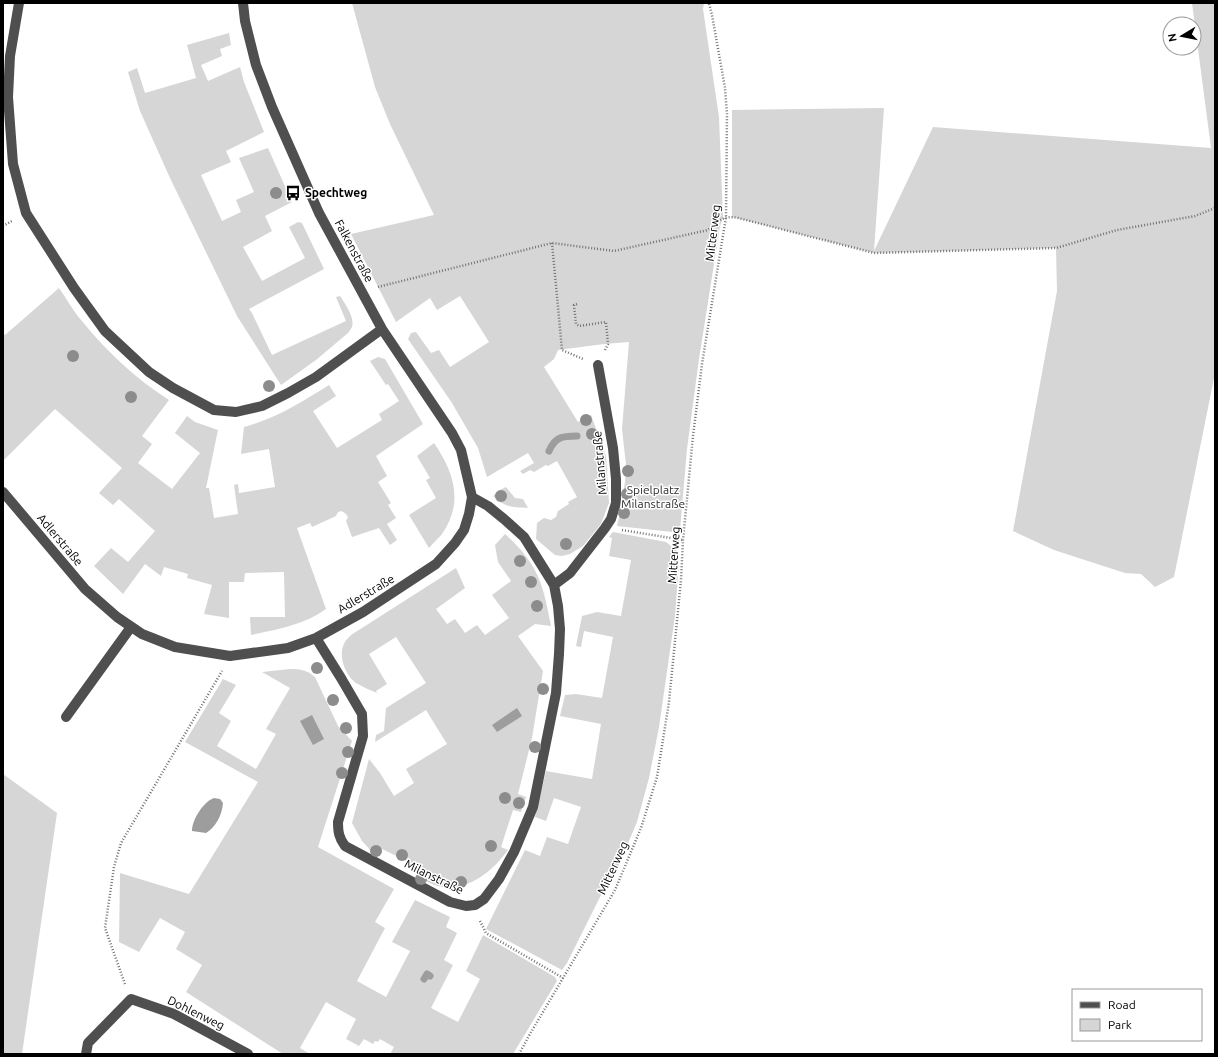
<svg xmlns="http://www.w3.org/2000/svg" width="1218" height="1057" viewBox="0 0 1218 1057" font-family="Ubuntu,sans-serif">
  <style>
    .green { fill: #d6d6d6 }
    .water { fill: #9d9d9d }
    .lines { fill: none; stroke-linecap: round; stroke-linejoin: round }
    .stream { stroke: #9d9d9d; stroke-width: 7 }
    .path { stroke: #717171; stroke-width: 2.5; stroke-dasharray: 1 2; stroke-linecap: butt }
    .minor { stroke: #4f4f4f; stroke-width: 10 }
    .tree { fill: #8c8c8c }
    .labels { text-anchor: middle; stroke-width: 3; stroke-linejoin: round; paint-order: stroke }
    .poi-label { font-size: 12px; font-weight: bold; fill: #000; stroke: #fff; text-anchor: start }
    .street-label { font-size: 12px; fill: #000; stroke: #fff }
    .park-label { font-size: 12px; fill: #2d2d2d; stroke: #fff }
  </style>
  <rect width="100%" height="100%" fill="#fff"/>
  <path class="green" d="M352 3H704L703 9 719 117 723 218 720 226 699 359 687 449 680 530 672 532 617 526 619 517 625 482 626 465 622 429 629 342 604 344 558 350 554 359 544 367 578 422 591 415 606 456 609 503 607 508 601 524 583 546 570 554 562 556 555 555 536 539 537 523 544 518 551 520 556 517 558 511 569 504 568 502 577 497 557 461 548 466 546 465 534 472 530 470 523 474 520 471 534 463 528 453 487 477 478 448 452 403 408 339 411 333 416 332 431 353 439 350 450 367 489 342 460 296 437 310 430 298 396 322 351 234 434 215 390 124 375 87Z
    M1192 3H1215V373L1174 577 1155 587 1141 574 1125 573 1054 550 1013 531 1057 291 1056 248 874 253 732 217V110L884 108 874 251 933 127 1211 148Z
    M229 33 231 45 220 49 222 56 201 65 208 81 240 67 244 82 264 132 226 151 231 162 201 175 222 221 241 212 236 200 254 192 239 158 268 148 292 202 265 216 272 231 243 247 262 281 305 258 289 227 298 222 302 223 324 269 249 309 252 313 272 355 346 321 336 297 340 296C345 304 355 317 352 327 352 328 348 333 348 333L316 360 281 385 237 316 170 178 140 111 128 72 137 68 145 93 196 78 187 45Z
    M59 288C67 299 73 311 82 321 107 352 136 379 169 400L142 436 152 444 138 463 172 489 200 453 175 433 187 416 195 422 218 430 206 488H209L214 518 238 514 234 485 238 484 239 493 275 487 269 449 241 454 244 427C277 418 300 403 329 385L336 396 313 411 337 448 382 420 379 414 399 401 388 384 386 385 370 361 378 357 385 359 423 424 376 456 387 476 378 482 391 503 388 505 396 518 387 524 397 540 390 545 379 528 352 537 346 521 348 517C345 511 338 508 336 516L312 527 310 523 297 528 326 609C304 625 278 629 251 635L250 617H285L284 572 245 573 244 582H229V618L204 614 212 585 187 578 188 574 164 567 161 576 145 564 123 594 94 566 111 548 128 562 155 531 119 499 113 505 99 493 122 468 55 409 3 461V332L5 335Z
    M434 443C454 472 464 502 442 534 438 539 433 543 429 548L409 515 436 498 426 480 430 478 417 456Z
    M506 487 515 498 523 499 528 508C512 507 506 508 493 496L498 491Z
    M613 532 666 542 677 551 679 562 675 616 659 727 649 778 637 822 615 874 608 885 604 889 567 963 562 970 486 929 525 850 540 856 547 837 568 844 581 807 554 798 546 821 535 817 546 771 592 779 601 724 560 716 565 695 576 694 602 698 613 637 584 631 581 647 576 646 582 616 597 612 621 616 631 560 609 556 612 538 609 537Z
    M505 534C538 564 543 583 551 626L535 624 518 636 543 671 532 738 518 794 526 797 521 812 513 810 501 847 508 850C492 872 467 893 437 886 432 884 427 882 423 880L425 870 376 846 373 853 362 841 352 823 369 759 380 773 394 796 414 783 406 769 447 744 426 710 375 742 376 735 384 731 386 708 426 683 396 637 369 654 387 684 376 691 377 693C370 690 363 687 356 683 345 675 337 655 345 642 346 640 349 637 351 635L456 568 465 588 436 609 447 624 455 619 465 633 477 625 485 635 509 618 492 595 511 581 498 562 495 545Z
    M290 669C301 669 307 670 315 677L338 726 352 741 318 847 394 889 375 922 385 928 357 981 386 997 410 951 392 942 415 900 450 917 446 927 457 933 444 960 453 965 431 1008 458 1022 480 979 466 971 483 935 555 977 557 981 513 1054H390L394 1047 380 1039 378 1042 375 1041 373 1044 364 1039 359 1046 346 1039 356 1019 326 1002 300 1048 310 1054H283L186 992 202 965 176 949 185 932 160 918 139 952 119 942 120 873 189 894 258 782 185 742 223 679 236 685 219 713 231 721 217 746 256 769 276 734 266 729 290 688 262 672Z
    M3 774 57 813 22 1054H3Z"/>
  <path class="water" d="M517 708 522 716 497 732 492 725Z
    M312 715 324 739 313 745 300 721Z
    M214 798 220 799 223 803C222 815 216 827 206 833L192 831C192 820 203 802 214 798Z"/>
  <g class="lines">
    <path class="stream" d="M549 451C555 437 562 436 577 436
      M424 979 427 974 430 976"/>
    <path class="path" d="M3 226 12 221
      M552 243 562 350 583 359
      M378 287 552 243 614 251 708 230C718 221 723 215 738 218L874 253 1056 248 1117 230 1195 216 1215 208
      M577 304 574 305 576 324 579 326 606 322 608 344 605 350
      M622 530 683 540
      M480 921 486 933 563 978
      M125 984 105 928 114 867 121 843 222 671
      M519 1054 530 1034 615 890 641 828 657 777 669 702 681 580 683 540 693 436 702 364 726 217 727 114 725 88 712 15 709 3"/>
    <path class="minor" d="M19 3 10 56 8 97 13 164 26 213 74 288 105 331 149 372 173 388 214 410 236 412 262 406 288 393 316 377 382 329
      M3 492 85 589 117 617 142 634 175 647 230 656 288 648 316 638 363 612 436 564 455 543 464 530 469 514 472 497 461 450 452 433 382 329 319 213 272 107 256 65 245 21 243 3
      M554 585 570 573 605 528 611 519 616 503V479L613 448 598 365
      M316 638 341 678 362 714 363 736 338 822C338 832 339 838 345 846L450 902 466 906 475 905 484 899 499 879 514 852 533 807 556 693 559 654 560 629 558 606 554 585 524 537 504 519 488 506 472 497
      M66 717 131 627
      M86 1054 88 1043 131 999 174 1014 248 1054"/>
  </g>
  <g class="tree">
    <circle cx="276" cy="193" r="6"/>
    <circle cx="73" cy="356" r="6"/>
    <circle cx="269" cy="386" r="6"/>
    <circle cx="131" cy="397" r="6"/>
    <circle cx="586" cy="420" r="6"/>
    <circle cx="592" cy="434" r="6"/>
    <circle cx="628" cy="471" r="6"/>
    <circle cx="627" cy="494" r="6"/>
    <circle cx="501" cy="496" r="6"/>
    <circle cx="624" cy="513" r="6"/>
    <circle cx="566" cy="544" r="6"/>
    <circle cx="520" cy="561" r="6"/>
    <circle cx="531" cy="582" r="6"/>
    <circle cx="537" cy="606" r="6"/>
    <circle cx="317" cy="668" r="6"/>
    <circle cx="543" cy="689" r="6"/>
    <circle cx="333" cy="700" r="6"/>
    <circle cx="346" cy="728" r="6"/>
    <circle cx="535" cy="747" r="6"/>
    <circle cx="348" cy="752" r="6"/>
    <circle cx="342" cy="773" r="6"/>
    <circle cx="505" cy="798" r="6"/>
    <circle cx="519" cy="803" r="6"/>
    <circle cx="491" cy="846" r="6"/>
    <circle cx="376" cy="851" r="6"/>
    <circle cx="402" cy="855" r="6"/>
    <circle cx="421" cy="879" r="6"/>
    <circle cx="461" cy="882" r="6"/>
  </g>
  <defs>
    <g id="bus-bare" transform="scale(1.2)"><path d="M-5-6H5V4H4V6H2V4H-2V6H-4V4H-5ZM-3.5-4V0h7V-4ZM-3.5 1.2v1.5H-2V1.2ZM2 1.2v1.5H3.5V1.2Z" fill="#000" stroke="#fff" stroke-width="2.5" paint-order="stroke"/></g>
  </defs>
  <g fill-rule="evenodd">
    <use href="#bus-bare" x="293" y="193"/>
  </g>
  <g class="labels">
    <g class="poi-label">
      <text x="305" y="197">Spechtweg</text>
    </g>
    <g class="street-label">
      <text transform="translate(713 233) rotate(-83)" y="4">Mitterweg</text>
      <text transform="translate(354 251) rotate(62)" y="4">Falkenstraße</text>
      <text transform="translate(600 463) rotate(-95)" y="4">Milanstraße</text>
      <text transform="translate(60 540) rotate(50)" y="4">Adlerstraße</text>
      <text transform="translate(674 555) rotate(-86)" y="4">Mitterweg</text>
      <text transform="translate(366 594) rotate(-31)" y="4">Adlerstraße</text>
      <text transform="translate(613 868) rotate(-65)" y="4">Mitterweg</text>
      <text transform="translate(434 877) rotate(26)" y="4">Milanstraße</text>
      <text transform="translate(196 1013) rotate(26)" y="4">Dohlenweg</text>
    </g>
    <g class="park-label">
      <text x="653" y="494">Spielplatz<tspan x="653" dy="14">Milanstraße</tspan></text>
    </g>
  </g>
  <rect width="1218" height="1057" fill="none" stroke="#000000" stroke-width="8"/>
  <rect x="1072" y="989" width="130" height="52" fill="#ffffff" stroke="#999999"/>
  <rect x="1080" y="1002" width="20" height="6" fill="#4f4f4f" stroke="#999999"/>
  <text x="1108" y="1009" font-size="12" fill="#000000">Road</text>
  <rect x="1080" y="1019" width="20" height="12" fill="#d6d6d6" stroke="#999999"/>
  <text x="1108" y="1029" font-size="12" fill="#000000">Park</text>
  <g transform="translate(1182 36) rotate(260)"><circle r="19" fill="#ffffff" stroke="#999999"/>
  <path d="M0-3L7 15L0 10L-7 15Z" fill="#000000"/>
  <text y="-6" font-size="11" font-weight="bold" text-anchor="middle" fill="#000000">N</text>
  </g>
</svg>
